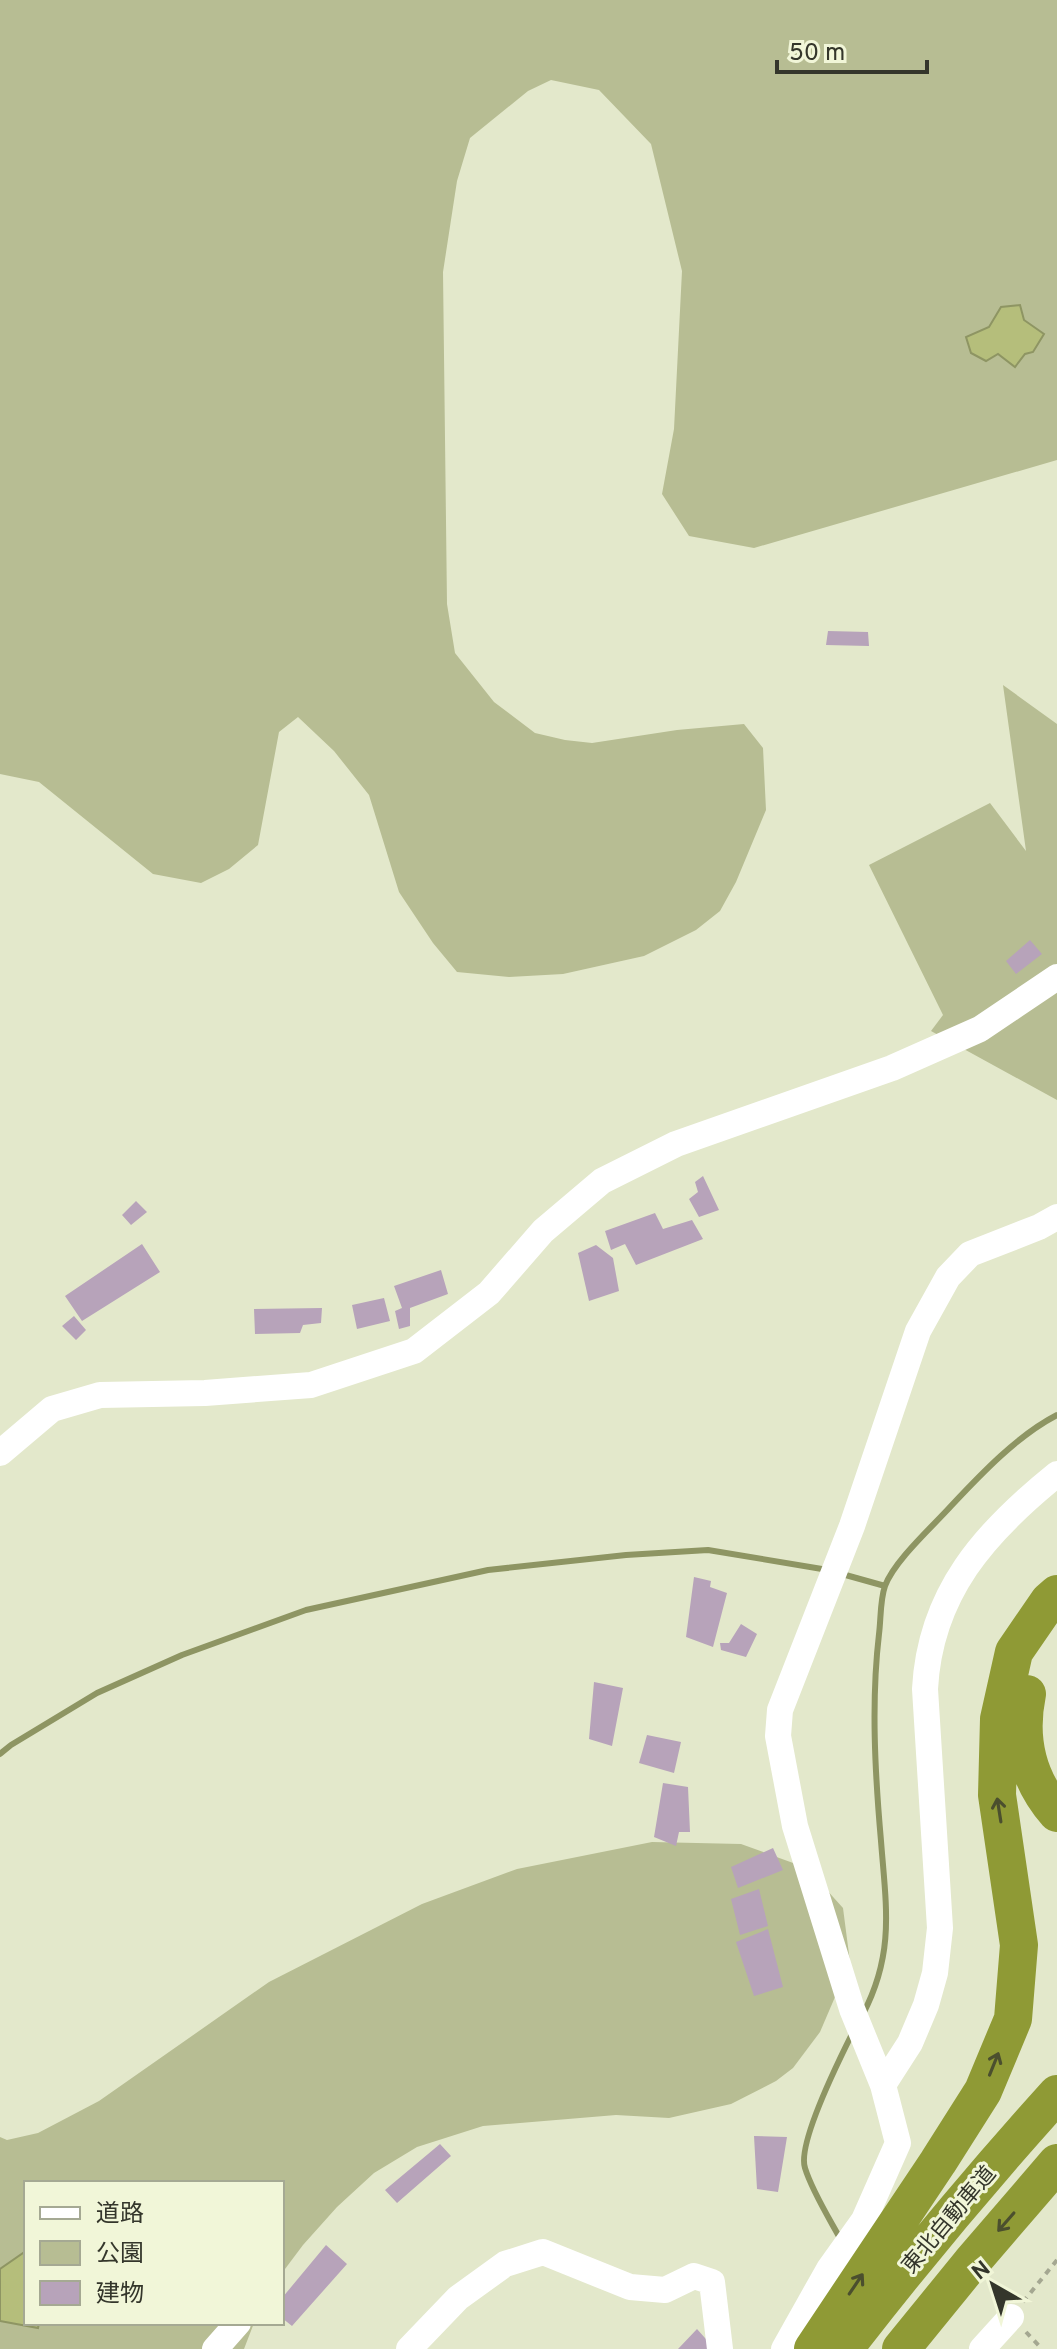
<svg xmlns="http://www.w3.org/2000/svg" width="1057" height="2349" viewBox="0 0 1057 2349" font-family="Overpass,'Noto Sans JP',sans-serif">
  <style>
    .green { fill: #b7bd93 }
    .water { fill: #b5be7b; stroke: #8e9563; stroke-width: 2 }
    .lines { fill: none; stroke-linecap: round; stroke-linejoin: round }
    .stream { stroke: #8e9563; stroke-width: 6 }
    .building { fill: #b7a3ba }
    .path { stroke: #a4a791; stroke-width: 4; stroke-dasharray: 6 6; stroke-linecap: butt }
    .minor { stroke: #fff; stroke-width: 26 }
    .highway { stroke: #8f9a35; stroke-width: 38 }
    .oneway { stroke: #4b4f2e }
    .labels { text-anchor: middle; stroke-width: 6; stroke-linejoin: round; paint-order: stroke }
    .street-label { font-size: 22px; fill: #34362b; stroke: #f1f6d8 }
  </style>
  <rect width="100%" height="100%" fill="#e3e8cb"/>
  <path class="green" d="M0 0H1057V460L754 548 689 536 662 494 674 429 682 271 651 144 599 90 551 80 528 91 470 138 457 181 443 272 447 604 455 653 494 702 535 733 565 740 592 743 677 730 744 724 763 748 766 810 736 882 720 911 696 930 644 956 563 974 509 977 457 972 433 943 399 892 369 795 334 751 298 717 279 732 258 845 229 869 201 883 153 874 39 782 0 774Z
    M1003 685 1057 724V1100L931 1031 943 1015 869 865 990 803 1026 851Z
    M652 1842 741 1844 807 1868 843 1908 850 1962 820 2032 793 2068 776 2081 731 2104 669 2118 616 2115 483 2126 417 2147 374 2173 337 2207 303 2245 282 2273V2183H26V2323H254L244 2349H0V2137L7 2140 38 2133 99 2101 269 1982 422 1904 517 1869Z"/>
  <path class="water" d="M1020 305 1024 320 1044 334 1033 352 1025 354 1015 367 998 354 986 361 971 353 966 337 989 327 1001 307Z
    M26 2251V2323H39L38 2328 0 2321V2269Z"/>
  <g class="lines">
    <path class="stream" d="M842 1574 885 1586
      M0 1754 11 1745 97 1693 182 1655 306 1610 488 1570 626 1555 708 1550 828 1570
      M863 2014C895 1953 886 1906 881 1841 875 1773 871 1702 879 1634 881 1619 880 1600 885 1586 894 1561 933 1526 951 1506 981 1474 1018 1435 1057 1415
      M841 2240C829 2218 812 2191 805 2168 797 2144 840 2058 852 2034"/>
  </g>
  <path class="building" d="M828 631 868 632 869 646 826 645Z
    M1030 940 1042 954 1016 974 1006 961Z
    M703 1176 719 1210 699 1217 689 1199 698 1192 695 1182Z
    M136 1201 147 1212 131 1225 122 1215Z
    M655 1213 663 1229 692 1220 703 1239 636 1265 625 1244 611 1250 605 1231Z
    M142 1244 160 1272 82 1321 65 1296Z
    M596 1245 613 1258 619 1291 589 1301 578 1253Z
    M441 1270 448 1294 410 1308V1326L399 1329 395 1311 402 1308 394 1286Z
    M384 1298 390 1321 357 1329 352 1305Z
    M322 1308 321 1323 303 1325 300 1333 255 1334 254 1309Z
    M74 1316 86 1330 76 1340 62 1326Z
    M694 1577 711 1581 710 1587 727 1593 713 1647 686 1637Z
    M741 1624 757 1634 746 1657 721 1650 720 1643H729Z
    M594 1682 623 1688 612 1746 589 1739Z
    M647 1735 681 1742 674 1773 639 1763Z
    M663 1783 688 1787 690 1832H679L676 1846 654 1837Z
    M773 1848 783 1870 738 1888 731 1867Z
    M759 1889 768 1926 740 1935 731 1899Z
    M768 1929 783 1987 754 1996 736 1942Z
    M754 2136 787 2137 778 2192 757 2189Z
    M440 2144 451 2156 397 2203 385 2190Z
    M326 2245 347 2264 292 2326 282 2318V2298Z
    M697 2329 713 2347 711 2349H678Z"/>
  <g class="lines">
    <path class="path" d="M1023 2302 1057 2260
      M1026 2332 1042 2349"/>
    <path class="minor" d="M0 1453 52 1409 100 1395 205 1393 311 1385 414 1351 489 1293 543 1231 602 1181 676 1144 892 1068 980 1029 1057 977
      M883 2085 910 2043 926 2005 935 1973 940 1928 925 1689C930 1593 985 1532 1057 1474
      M215 2349 238 2323
      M409 2349 458 2298 505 2264 543 2252 630 2287 665 2290 694 2276 712 2282 720 2349
      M784 2349 829 2269 864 2220 898 2143 883 2085 852 2009 795 1826 778 1736 780 1710 852 1526 918 1331 948 1277 970 1254 1039 1227 1057 1217
      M982 2349 1011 2317"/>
    <path class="highway" d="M1027 1694C1018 1738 1027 1779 1057 1813
      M813 2349 938 2162 983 2091 1013 2019 1019 1945 997 1795 999 1719 1014 1652 1049 1601 1057 1594
      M844 2349C912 2261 983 2176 1057 2094
      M901 2349 971 2263 1057 2163"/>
  </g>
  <defs><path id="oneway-shaft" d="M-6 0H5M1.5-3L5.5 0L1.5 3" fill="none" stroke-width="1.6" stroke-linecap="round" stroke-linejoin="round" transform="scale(2)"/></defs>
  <g class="oneway">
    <use href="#oneway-shaft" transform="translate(999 1810) rotate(-99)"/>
    <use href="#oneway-shaft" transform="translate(994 2064) rotate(-68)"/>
    <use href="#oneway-shaft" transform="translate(1006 2222) rotate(131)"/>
    <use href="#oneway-shaft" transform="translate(856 2284) rotate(-56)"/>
  </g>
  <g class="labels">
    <g class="street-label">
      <text transform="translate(948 2219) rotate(-50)" y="8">東北自動車道</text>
    </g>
  </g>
  <rect x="24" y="2181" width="260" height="144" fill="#f1f6d8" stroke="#a5a993" stroke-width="2"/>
  <rect x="40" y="2207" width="40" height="12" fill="#ffffff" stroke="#a5a993" stroke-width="2"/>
  <text x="96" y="2221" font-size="24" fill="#34362b">道路</text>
  <rect x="40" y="2241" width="40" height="24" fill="#b7bd93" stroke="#a5a993" stroke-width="2"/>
  <text x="96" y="2261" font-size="24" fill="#34362b">公園</text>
  <rect x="40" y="2281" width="40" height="24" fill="#b7a3ba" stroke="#a5a993" stroke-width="2"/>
  <text x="96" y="2301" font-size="24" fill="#34362b">建物</text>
  <g transform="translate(993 2285) rotate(321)" stroke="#f1f6d8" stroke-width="6" paint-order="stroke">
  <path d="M0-6L14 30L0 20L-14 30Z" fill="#34362b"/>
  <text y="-12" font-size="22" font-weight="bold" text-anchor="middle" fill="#34362b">N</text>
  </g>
  <path d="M777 60v12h150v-12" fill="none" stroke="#34362b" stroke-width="4"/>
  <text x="789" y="60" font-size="24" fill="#34362b" stroke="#f1f6d8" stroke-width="6" paint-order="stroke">50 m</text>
</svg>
